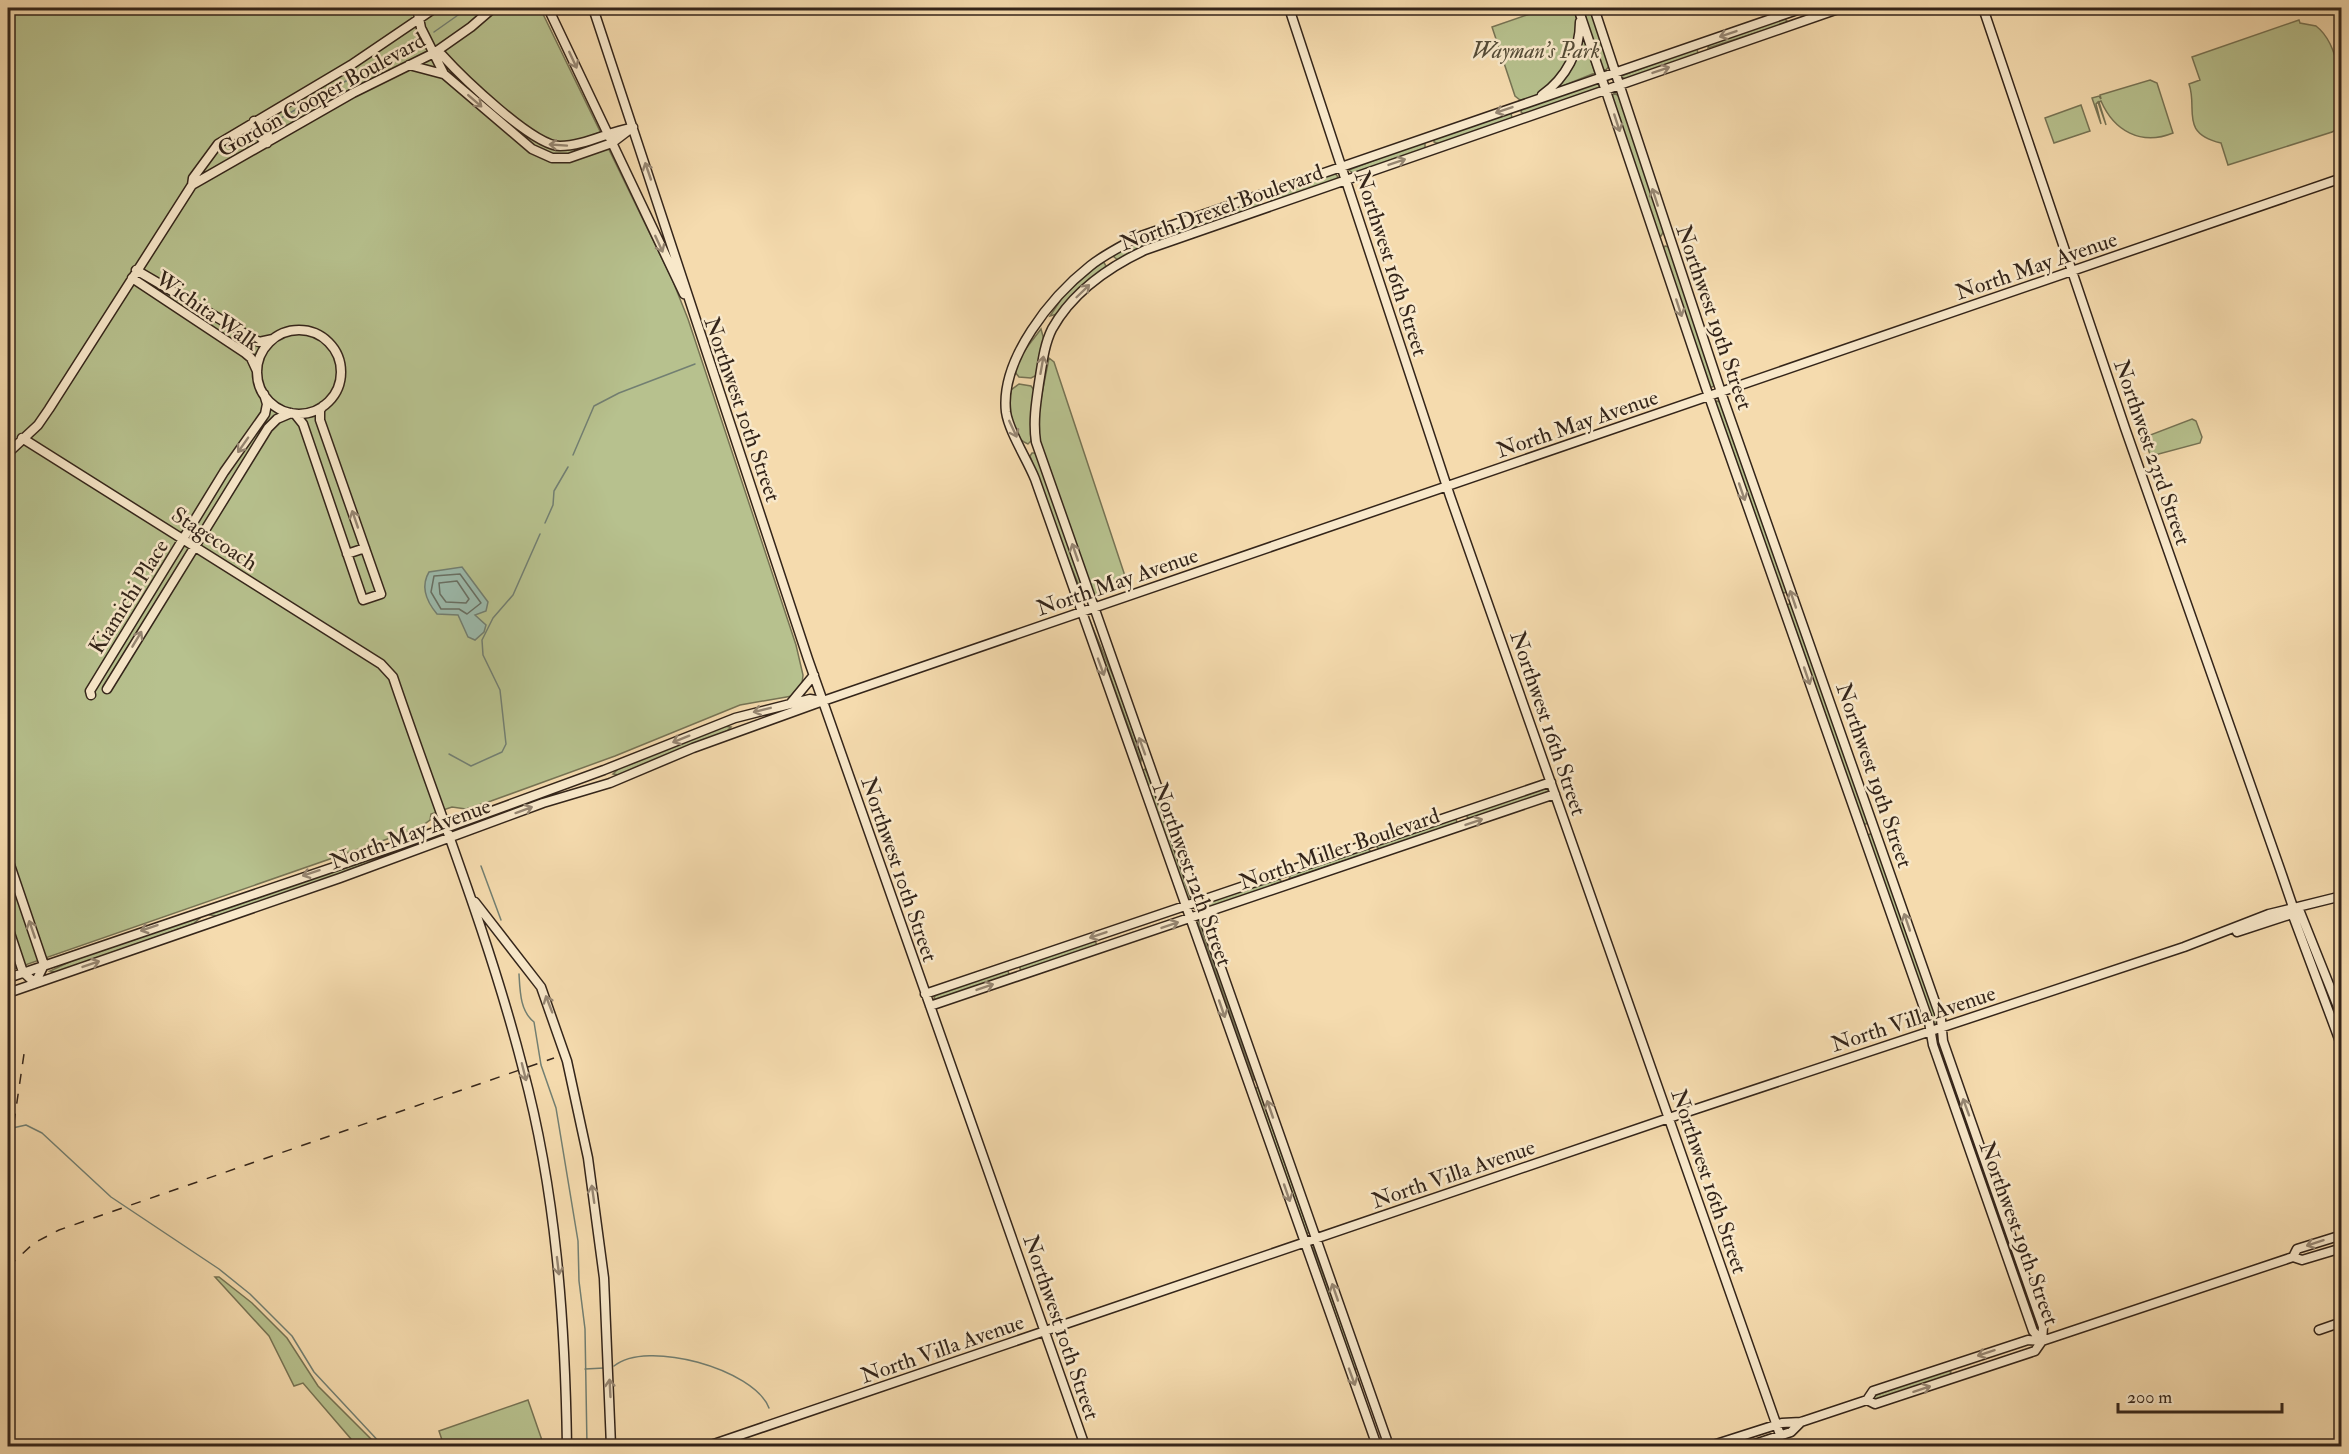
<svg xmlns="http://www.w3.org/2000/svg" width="2349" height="1454" viewBox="0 0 2349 1454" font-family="'IM FELL Double Pica',serif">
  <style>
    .green { fill: #b7c18e; stroke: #767354; stroke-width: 1.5 }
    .water { fill: #9cbbad; stroke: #727f72; stroke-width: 1.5 }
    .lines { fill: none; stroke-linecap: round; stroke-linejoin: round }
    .shore { stroke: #687064; stroke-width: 1.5 }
    .stream { stroke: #727f72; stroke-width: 1.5 }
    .secondary-casing { stroke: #34251a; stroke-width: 11 }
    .secondary { stroke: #f8e8ca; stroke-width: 8 }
    .rail { stroke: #34251a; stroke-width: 1.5; stroke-dasharray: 10 10; stroke-linecap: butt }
    .oneway { stroke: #968672 }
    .labels { text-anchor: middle; stroke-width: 5; stroke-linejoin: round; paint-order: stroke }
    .park-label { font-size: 22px; font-style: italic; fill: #554c37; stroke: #f8e8ca }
    .street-label { font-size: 22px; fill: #34251a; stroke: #f8e8ca }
  </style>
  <rect width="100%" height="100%" fill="#f5dbae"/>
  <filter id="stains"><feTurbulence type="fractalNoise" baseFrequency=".00333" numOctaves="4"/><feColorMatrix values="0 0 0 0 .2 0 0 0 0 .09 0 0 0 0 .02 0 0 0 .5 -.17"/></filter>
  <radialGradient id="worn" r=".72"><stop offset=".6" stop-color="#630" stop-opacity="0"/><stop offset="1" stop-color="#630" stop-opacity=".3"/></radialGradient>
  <path class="green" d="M8 8H540L672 279 688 319 796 645 803 675 802 684 792 696 740 705 615 756 491 801 466 809 452 807 431 814 430 820 419 828 8 971Z
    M1547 8H1575C1581 45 1562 94 1520 100L1515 96 1492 27Z
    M1581 8H1590L1610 65 1606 70 1601 69Z
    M1784 18 1787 21 1784 24 1708 48 1709 44Z
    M2299 20 2300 23 2316 26C2342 46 2342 96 2341 126L2332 132 2228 165 2221 143C2179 133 2198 109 2189 84L2200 80 2192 57Z
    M1582 32 1595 73 1555 89Z
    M1697 48 1698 54 1625 79 1621 76Z
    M2150 80 2157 83 2173 133C2141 146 2114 131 2101 101L2099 102 2106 125 2098 102 2096 104 2101 124 2092 98 2099 96 2101 99 2100 95Z
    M1597 83 1600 84 1598 88 1524 114 1521 112 1522 108Z
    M1614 93 1619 96 1664 231 1661 236 1658 235 1612 96Z
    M2081 105 2090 131 2054 143 2045 118Z
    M1511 112 1512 119 1439 144 1434 142V138Z
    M1421 142 1425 144V149L1354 174 1349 170Z
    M1335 173 1338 177 1336 180 1273 202 1268 198 1269 195Z
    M1255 199 1259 202 1258 207 1195 229 1191 226V222Z
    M1180 227 1183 230 1181 234 1118 260 1114 257 1115 252 1147 237Z
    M1665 246 1669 247 1715 385 1712 387H1709L1663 248Z
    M1103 261 1106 266 1104 269 1057 314 1050 316 1064 295Z
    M1041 329 1044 340 1037 375 1031 378 1019 377 1015 372 1021 355Z
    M1049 358 1054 362 1127 582 1126 585 1096 596 1094 595 1039 440 1038 414Z
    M1019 384 1031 386 1034 390 1031 441 1028 444C1010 438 1009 406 1011 390Z
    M1717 401 1722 403 1787 590 1785 593 1781 592 1715 403Z
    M2192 419 2196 421 2202 437 2200 443 2155 455 2150 454 2144 439 2145 437Z
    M1032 453H1036L1077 569 1085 600 1058 535 1030 456Z
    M1791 603 1869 821 1866 824H1862L1785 606Z
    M1090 621 1116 683 1142 757 1141 761Z
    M723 726 731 727 727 731 619 775 613 774 619 768Z
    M1145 769 1147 772 1191 900 1187 899 1142 771Z
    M1547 788 1549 793 1470 819 1467 817 1468 814Z
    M1456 818 1457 824 1380 850 1377 847 1378 844Z
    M1870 834H1873L1938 1022 1936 1024H1933L1867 836Z
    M433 837 334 877 217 916 210 915 214 910Z
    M1368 848 1371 852 1289 879 1291 874Z
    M1278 878 1282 882 1205 909 1203 906 1205 903Z
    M194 916 200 918 193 924 57 972 50 971 95 950Z
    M1197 920 1201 922 1255 1078 1254 1080Z
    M1095 940 1097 946 1022 971 1020 969V966Z
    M1008 970 1009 975 936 1000 934 998 936 994Z
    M1258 1087 1309 1232 1308 1233H1306L1255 1089Z
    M1313 1247 1357 1366 1356 1369 1352 1368 1311 1249Z
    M215 1277H219L252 1303 287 1338 318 1386 378 1446H354L351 1439 303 1383 294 1386 269 1336Z
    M1947 1369 1951 1372 1949 1376 1875 1402 1871 1397Z
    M528 1400 544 1446H444L439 1431Z"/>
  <path class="water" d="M462 567 488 602 486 611 475 615 486 625 484 632 475 640 468 637 458 615 437 614C427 602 420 587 429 572Z"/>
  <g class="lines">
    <path class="shore" d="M460 574 481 603 467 614 459 609H441L431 592 434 576Z
      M457 581 469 599 466 603 446 602 440 594 439 583Z"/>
    <path class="stream" d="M434 32 468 8
      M274 122 418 40
      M573 455 594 406 619 393 695 364
      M545 523 553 505 554 491 568 467
      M449 754 471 766 502 752 506 744 500 690 483 655 482 640 493 618 513 595 540 534
      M481 866 501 920
      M519 974C520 991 520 1011 534 1022L541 1065 556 1108 578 1241 579 1281 585 1329 587 1446
      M8 1129 26 1125 42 1133 111 1197 219 1269 250 1294 292 1336 314 1372 383 1446
      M614 1366C646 1339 754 1369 769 1408
      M585 1369 604 1368"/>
    <g class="secondary-casing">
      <path id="secondary" d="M417 8 421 28 444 74 532 149 552 158H569L612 143 633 127
        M548 8 684 294
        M593 8 808 659 1085 1446
        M1289 8 1450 496 1784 1446
        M1578 8 1706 388 1929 1022 1933 1045 2033 1331 2042 1341
        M1594 8 1723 398 1941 1019 1943 1041 2043 1327 2042 1341
        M1983 8 2125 428 2280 869 2293 907 2292 913 2342 1047
        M434 53 442 55C461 76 533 146 560 146 584 146 608 132 631 128
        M409 65 443 74
        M1542 95C1566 78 1580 51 1580 22
        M254 121 262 122 268 135 267 143
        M254 121 262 139 267 143
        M192 185 353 93 434 53 471 27 493 8
        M136 270 259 342 273 339
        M132 278 245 353 251 358 257 371
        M257 372a42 42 0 1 1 84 0a42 42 0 1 1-84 0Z
        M295 414 303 424 363 600 381 594 320 420V410L323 406
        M22 438 381 664 393 677C437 807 489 936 523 1069 556 1192 565 1319 567 1446
        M8 453 38 425 49 409 192 185 193 178 218 144 351 65 435 8
        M347 554 365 548
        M107 689 268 428 277 419 291 413
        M91 695 90 691 224 472 265 414 267 404 264 394
        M790 704 814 675
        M8 859 44 965 35 983
        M475 902 541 987 567 1061 588 1158 604 1278 611 1446
        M2293 907 2300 912 2342 1017
        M8 927 23 972 35 983
        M2237 932 2295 913
        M8 978 399 845 604 770 735 718 810 699 822 701
        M8 993 340 878 543 803 610 783 693 748 823 701 2342 178
        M925 994 1551 782
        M930 1006 1555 794
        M2293 1257 2297 1249 2342 1235
        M2319 1330 2342 1322
        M1867 1400 1875 1404 2035 1351 2042 1341
        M708 1446 1669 1118 2184 947 2269 914 2342 896
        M1377 1446 1035 479C1027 459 1009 432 1006 412 1000 359 1052 296 1090 266 1105 254 1122 246 1138 237L1803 8
        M1389 1446 1036 442C1033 422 1036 403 1039 383 1042 365 1044 345 1052 329 1072 293 1109 267 1145 250L1841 8
        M1710 1446 1782 1423 1801 1422 1867 1400 1873 1391 2028 1340 2042 1341 2293 1257 2302 1260 2342 1248
        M1749 1446 1791 1432 1801 1422"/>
    </g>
    <use href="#secondary" class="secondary"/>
    <path class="rail" d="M8 1163 24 1054
      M8 1267 34 1243 59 1230 554 1058"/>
  </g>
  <defs><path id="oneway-shaft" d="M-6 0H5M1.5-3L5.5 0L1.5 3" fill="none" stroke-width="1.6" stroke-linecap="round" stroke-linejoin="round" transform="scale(1.5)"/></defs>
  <g class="oneway">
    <use href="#oneway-shaft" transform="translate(1728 34) rotate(161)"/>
    <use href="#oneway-shaft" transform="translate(573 60) rotate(65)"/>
    <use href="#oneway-shaft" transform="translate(1661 70) rotate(-19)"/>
    <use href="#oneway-shaft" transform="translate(475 101) rotate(41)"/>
    <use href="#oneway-shaft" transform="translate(1504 110) rotate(161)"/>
    <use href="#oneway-shaft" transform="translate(1617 123) rotate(72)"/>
    <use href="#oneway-shaft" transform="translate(558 145) rotate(-176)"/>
    <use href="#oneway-shaft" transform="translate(1397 162) rotate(-19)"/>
    <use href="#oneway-shaft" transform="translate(648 171) rotate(-109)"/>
    <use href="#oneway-shaft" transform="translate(1655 197) rotate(-108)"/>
    <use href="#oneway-shaft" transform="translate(659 244) rotate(65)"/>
    <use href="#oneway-shaft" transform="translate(1083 291) rotate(-44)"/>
    <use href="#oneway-shaft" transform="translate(1679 308) rotate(72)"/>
    <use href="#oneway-shaft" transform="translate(1042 365) rotate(-80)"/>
    <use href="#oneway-shaft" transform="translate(1013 429) rotate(65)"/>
    <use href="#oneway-shaft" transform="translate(243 445) rotate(125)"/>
    <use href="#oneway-shaft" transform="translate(1742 492) rotate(71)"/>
    <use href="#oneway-shaft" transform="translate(355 519) rotate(-109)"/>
    <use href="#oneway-shaft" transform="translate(1075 552) rotate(-109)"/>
    <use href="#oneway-shaft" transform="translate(1793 599) rotate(-109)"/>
    <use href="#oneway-shaft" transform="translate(137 639) rotate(-59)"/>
    <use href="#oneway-shaft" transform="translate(1101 667) rotate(70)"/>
    <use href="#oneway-shaft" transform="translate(1807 676) rotate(71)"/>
    <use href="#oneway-shaft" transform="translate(762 710) rotate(166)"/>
    <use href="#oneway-shaft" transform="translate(681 739) rotate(158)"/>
    <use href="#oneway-shaft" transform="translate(1142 746) rotate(-110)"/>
    <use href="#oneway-shaft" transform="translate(524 810) rotate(-20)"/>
    <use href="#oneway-shaft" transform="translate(1474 822) rotate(-19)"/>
    <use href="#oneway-shaft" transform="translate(311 873) rotate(162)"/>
    <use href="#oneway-shaft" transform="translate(1907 922) rotate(-109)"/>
    <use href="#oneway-shaft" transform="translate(1170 925) rotate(-19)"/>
    <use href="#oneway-shaft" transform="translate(149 928) rotate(161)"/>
    <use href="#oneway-shaft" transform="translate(32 929) rotate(-109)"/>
    <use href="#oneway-shaft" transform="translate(1098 935) rotate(161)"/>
    <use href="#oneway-shaft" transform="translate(91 964) rotate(-19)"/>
    <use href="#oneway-shaft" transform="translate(985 987) rotate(-19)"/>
    <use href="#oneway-shaft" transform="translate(549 1004) rotate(-111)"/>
    <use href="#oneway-shaft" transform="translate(1222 1009) rotate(71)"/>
    <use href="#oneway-shaft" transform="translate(524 1072) rotate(76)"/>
    <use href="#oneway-shaft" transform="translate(1966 1107) rotate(-110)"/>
    <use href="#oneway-shaft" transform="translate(1270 1109) rotate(-109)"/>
    <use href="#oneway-shaft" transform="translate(1287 1193) rotate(71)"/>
    <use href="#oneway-shaft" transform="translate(593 1194) rotate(-98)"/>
    <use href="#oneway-shaft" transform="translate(2315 1243) rotate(162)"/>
    <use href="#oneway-shaft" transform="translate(558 1266) rotate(83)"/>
    <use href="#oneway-shaft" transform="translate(1335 1292) rotate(-109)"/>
    <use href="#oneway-shaft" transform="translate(1986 1353) rotate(162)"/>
    <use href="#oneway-shaft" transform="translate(1352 1377) rotate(70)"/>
    <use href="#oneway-shaft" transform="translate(610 1388) rotate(-93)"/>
    <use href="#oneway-shaft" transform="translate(1922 1389) rotate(-18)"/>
  </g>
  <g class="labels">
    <g class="park-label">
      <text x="1536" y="58">Wayman's Park</text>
    </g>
    <g class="street-label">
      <text transform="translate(321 94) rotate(-29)" y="8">Gordon Cooper Boulevard</text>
      <text transform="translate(1221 207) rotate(-20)" y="8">North Drexel Boulevard</text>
      <text transform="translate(1392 263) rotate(72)" y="8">Northwest 16th Street</text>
      <text transform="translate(2036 265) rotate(-19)" y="8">North May Avenue</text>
      <text transform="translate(208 310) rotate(35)" y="8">Wichita Walk</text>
      <text transform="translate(1715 317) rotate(71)" y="8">Northwest 19th Street</text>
      <text transform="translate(743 409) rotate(71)" y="8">Northwest 10th Street</text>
      <text transform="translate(1577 423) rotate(-19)" y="8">North May Avenue</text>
      <text transform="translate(2153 452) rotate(71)" y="8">Northwest 23rd Street</text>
      <text transform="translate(215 538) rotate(33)" y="8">Stagecoach</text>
      <text transform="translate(1117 581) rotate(-19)" y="8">North May Avenue</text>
      <text transform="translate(128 596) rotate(-58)" y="8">Kiamichi Place</text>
      <text transform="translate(1549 723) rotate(71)" y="8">Northwest 16th Street</text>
      <text transform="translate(1875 775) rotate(71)" y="8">Northwest 19th Street</text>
      <text transform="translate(410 833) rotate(-20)" y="8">North May Avenue</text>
      <text transform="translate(1339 848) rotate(-19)" y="8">North Miller Boulevard</text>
      <text transform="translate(900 869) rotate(71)" y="8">Northwest 10th Street</text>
      <text transform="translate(1193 874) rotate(70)" y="8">Northwest 12th Street</text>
      <text transform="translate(1913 1018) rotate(-18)" y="8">North Villa Avenue</text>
      <text transform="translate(1453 1173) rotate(-19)" y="8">North Villa Avenue</text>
      <text transform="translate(1710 1181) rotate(71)" y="8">Northwest 16th Street</text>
      <text transform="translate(2020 1233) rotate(70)" y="8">Northwest 19th Street</text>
      <text transform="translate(1062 1327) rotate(71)" y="8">Northwest 10th Street</text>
      <text transform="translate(942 1348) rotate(-19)" y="8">North Villa Avenue</text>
    </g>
  </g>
  <rect width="2349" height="1454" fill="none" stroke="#f5dbae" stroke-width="30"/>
  <rect x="9" y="9" width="2331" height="1436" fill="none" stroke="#34251a" stroke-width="3"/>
  <rect x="15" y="15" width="2319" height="1424" fill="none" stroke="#34251a" stroke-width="1.5"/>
  <path d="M2118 1403v9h164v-9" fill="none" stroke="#34251a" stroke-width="3"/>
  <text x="2127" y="1403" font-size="18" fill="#34251a" stroke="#f8e8ca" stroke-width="4.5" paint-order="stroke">200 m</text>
  <rect width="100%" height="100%" filter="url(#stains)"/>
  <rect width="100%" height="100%" fill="url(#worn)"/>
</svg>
